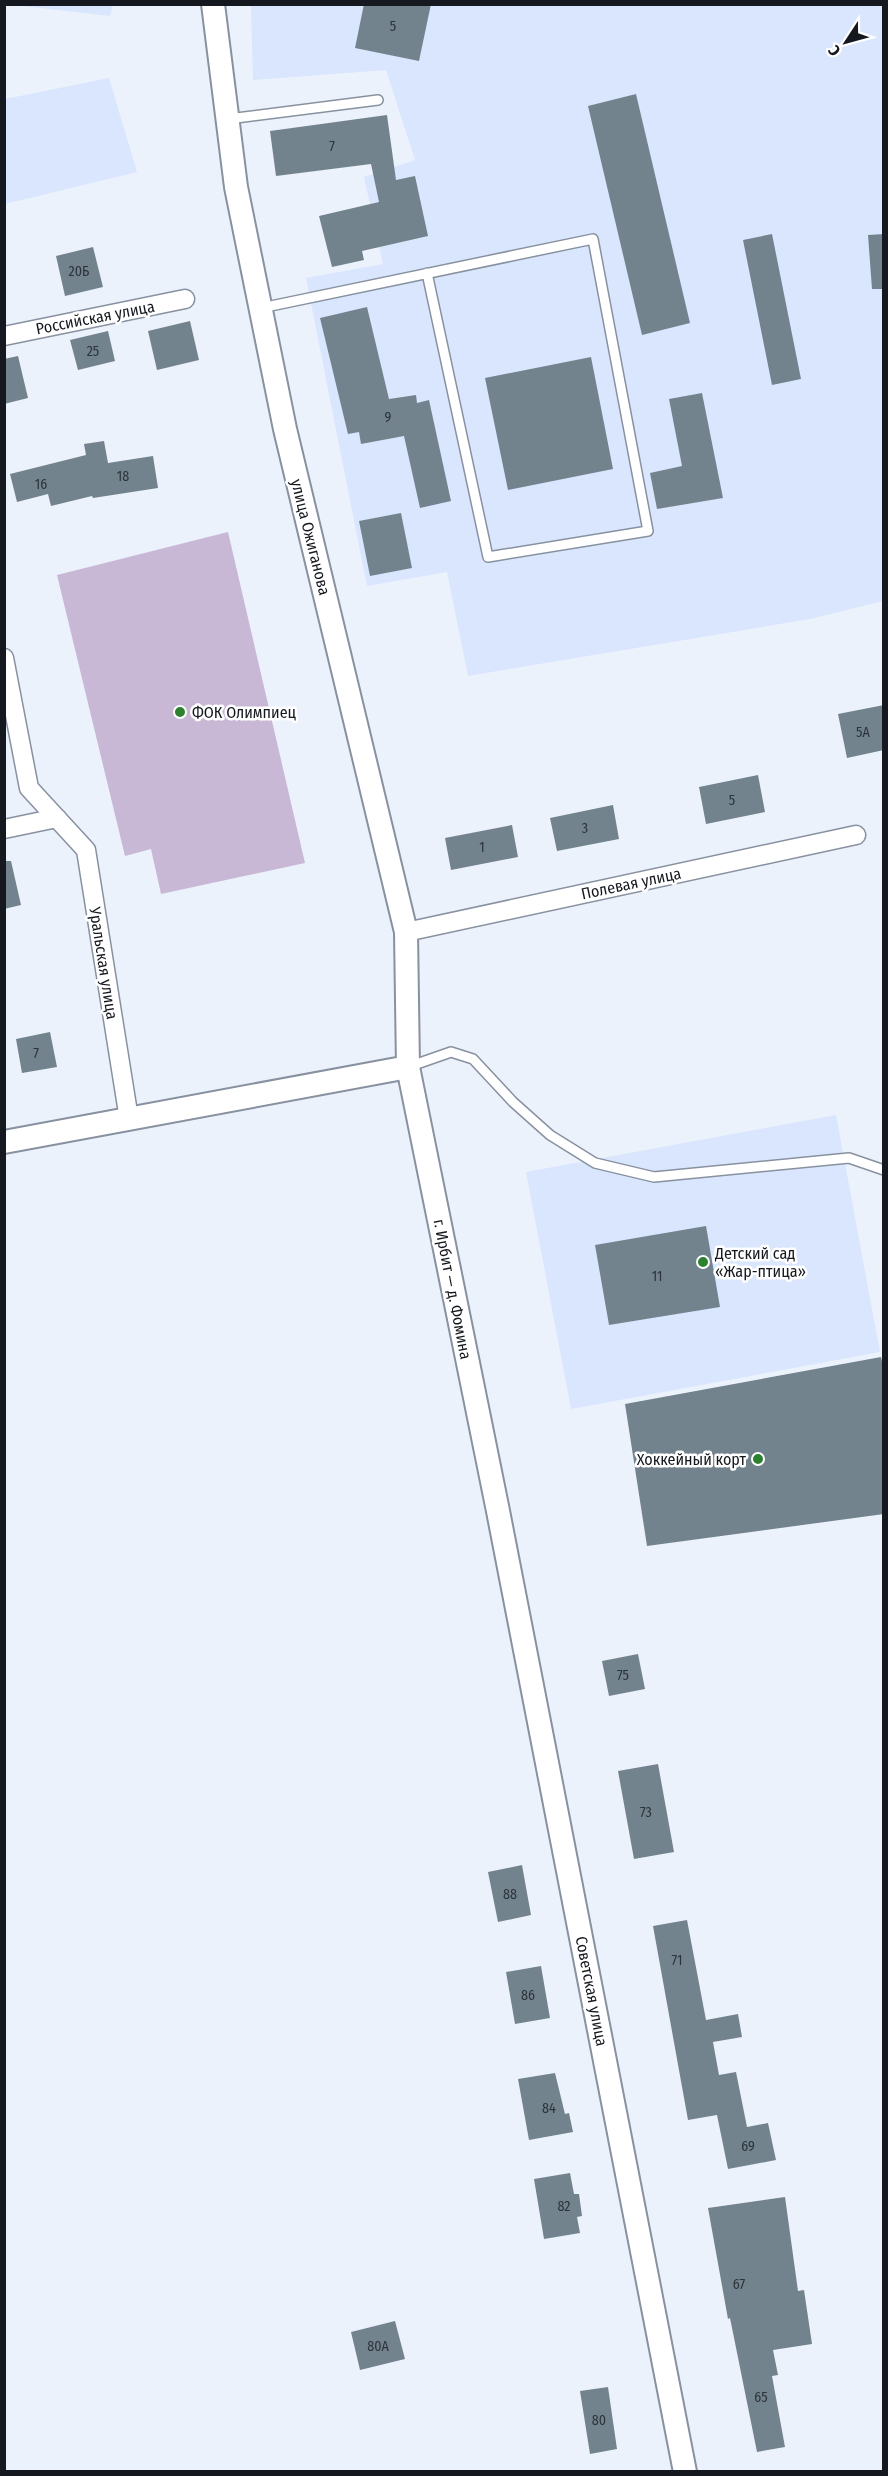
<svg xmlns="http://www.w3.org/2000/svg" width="888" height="2476" viewBox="0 0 888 2476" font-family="'Fira Sans Condensed',sans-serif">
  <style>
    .built { fill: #d9e6fe }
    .green { fill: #c8b8d5 }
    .building { fill: #73838e }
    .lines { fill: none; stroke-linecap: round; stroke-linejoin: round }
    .service-casing { stroke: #8891a0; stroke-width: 12 }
    .minor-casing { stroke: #8891a0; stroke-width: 21 }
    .tertiary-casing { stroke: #8891a0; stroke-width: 26 }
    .service { stroke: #fff; stroke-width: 9 }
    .minor { stroke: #fff; stroke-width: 18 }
    .tertiary { stroke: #fff; stroke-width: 22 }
    .poi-dot { fill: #2c812f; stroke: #fff; stroke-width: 2 }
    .labels { text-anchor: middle; stroke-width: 5; stroke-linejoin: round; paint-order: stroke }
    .number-label { font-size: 14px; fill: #2c333a }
    .street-label { font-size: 16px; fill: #15181e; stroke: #fff }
    .poi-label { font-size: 16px; fill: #15181e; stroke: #fff; text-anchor: start }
  </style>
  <rect width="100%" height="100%" fill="#ecf2fc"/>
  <path class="built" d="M13 5 113 4V5L110 16Z
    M251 5H883V601L810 619 468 676 447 572 367 586 306 278 383 264 364 177 415 160 386 70 253 80Z
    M109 78 137 172 5 204V99Z
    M836 1115 880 1352 571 1409 526 1172Z"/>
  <path class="green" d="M228 532 305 863 161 894 151 849 125 856 57 575Z"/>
  <path class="building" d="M364 4H431L419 61 355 48Z
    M636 94 690 323 642 335 588 106Z
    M387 115 396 180 415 176 428 236 362 251 364 260 332 267 319 216 379 202 371 164 276 176 270 131Z
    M772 234 801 379 772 385 743 240Z
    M884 234V289H872L868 235Z
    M93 247 103 287 65 296 56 256Z
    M367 307 389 399 416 395 417 403 429 400 451 501 420 508 404 436 361 444 359 432 348 434 320 318Z
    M190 321 199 360 157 370 148 331Z
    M108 331 115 361 78 370 70 340Z
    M18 356 28 398 4 404V359Z
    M591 357 613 469 508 490 485 378Z
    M702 393 723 498 657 509 650 473 682 466 669 399Z
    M104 441 108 463 153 456 158 488 93 498 92 496 51 506 48 494 17 502 10 474 86 455 84 444Z
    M401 513 412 568 370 576 359 521Z
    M884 705V750L847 758 838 714Z
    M758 775 765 812 706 824 699 787Z
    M613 805 619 839 557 851 550 818Z
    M512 825 518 857 451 870 445 838Z
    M4 861H11L21 905 4 909Z
    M50 1032 57 1067 22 1073 16 1039Z
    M706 1226 720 1307 609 1325 595 1245Z
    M881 1357 884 1370V1514L647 1546 625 1404Z
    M638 1654 645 1689 609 1696 602 1661Z
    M658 1764 674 1852 634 1859 618 1771Z
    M522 1865 531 1915 498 1922 488 1872Z
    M687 1920 706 2020 738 2014 742 2037 713 2042 719 2075 736 2072 747 2127 768 2123 776 2160 728 2169 717 2115 688 2120 653 1926Z
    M541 1966 550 2018 515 2024 506 1972Z
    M555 2073 565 2114 569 2113 573 2132 529 2140 518 2079Z
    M570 2173 574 2194H579L582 2216 577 2217 580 2233 544 2239 534 2179Z
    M785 2197 798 2291 804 2290 812 2344 773 2350 778 2375 772 2376 785 2447 757 2452 730 2318 728 2319 708 2208Z
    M395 2321 405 2359 360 2370 351 2332Z
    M608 2387 617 2449 590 2454 580 2391Z"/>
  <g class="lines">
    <g class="service-casing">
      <path id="service" d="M228 119 378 100
        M261 308 593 239 648 531 488 557 427 273
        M408 1067 451 1052 473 1059 513 1102 550 1135 595 1163 654 1177 849 1158 884 1170"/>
    </g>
    <g class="minor-casing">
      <path id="minor" d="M4 336 185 299
        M4 658 29 788 86 850 129 1119
        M4 829 57 818
        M406 932 856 835"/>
    </g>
    <g class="tertiary-casing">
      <path id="tertiary" d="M213 4 236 187 285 429 406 932 408 1067 498 1511 685 2472
        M4 1142 408 1067"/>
    </g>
    <use href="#service" class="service"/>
    <use href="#minor" class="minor"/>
    <use href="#tertiary" class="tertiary"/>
  </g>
  <g class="poi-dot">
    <circle cx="180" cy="712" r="6"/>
    <circle cx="703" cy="1262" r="6"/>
    <circle cx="758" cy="1459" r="6"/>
  </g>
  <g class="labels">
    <g class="number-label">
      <text x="393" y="31">5</text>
      <text x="332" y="151">7</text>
      <text x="79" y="276">20Б</text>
      <text x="93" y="356">25</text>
      <text x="388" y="422">9</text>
      <text x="123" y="481">18</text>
      <text x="41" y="489">16</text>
      <text x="863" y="737">5А</text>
      <text x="732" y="805">5</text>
      <text x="585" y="833">3</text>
      <text x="482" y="852">1</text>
      <text x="36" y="1058">7</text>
      <text x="657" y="1281">11</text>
      <text x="623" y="1680">75</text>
      <text x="646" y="1817">73</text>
      <text x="510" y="1899">88</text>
      <text x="677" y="1965">71</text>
      <text x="528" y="2000">86</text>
      <text x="549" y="2113">84</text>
      <text x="748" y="2151">69</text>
      <text x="564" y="2211">82</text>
      <text x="739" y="2289">67</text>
      <text x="378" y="2351">80А</text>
      <text x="761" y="2402">65</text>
      <text x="599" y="2425">80</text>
    </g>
    <g class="street-label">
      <text transform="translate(95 317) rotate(-11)" y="6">Российская улица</text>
      <text transform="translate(311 537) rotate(76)" y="6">улица Ожиганова</text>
      <text transform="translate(631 883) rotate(-12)" y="6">Полевая улица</text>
      <text transform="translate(104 963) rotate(81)" y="6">Уральская улица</text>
      <text transform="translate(453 1289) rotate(79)" y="6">г. Ирбит — д. Фомина</text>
      <text transform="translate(592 1991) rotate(79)" y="6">Советская улица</text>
    </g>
    <g class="poi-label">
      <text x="192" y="718">ФОК Олимпиец</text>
      <text x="715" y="1259">Детский сад<tspan x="715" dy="18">«Жар-птица»</tspan></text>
      <text x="746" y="1465" text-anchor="end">Хоккейный корт</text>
    </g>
  </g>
  <rect width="888" height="2476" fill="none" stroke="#15181e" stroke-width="12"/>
  <g transform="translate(846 42) rotate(234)" stroke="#ffffff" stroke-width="4.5" paint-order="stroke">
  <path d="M0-4.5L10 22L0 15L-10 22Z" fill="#15181e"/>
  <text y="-9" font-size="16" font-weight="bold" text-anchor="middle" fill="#15181e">С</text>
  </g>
</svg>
